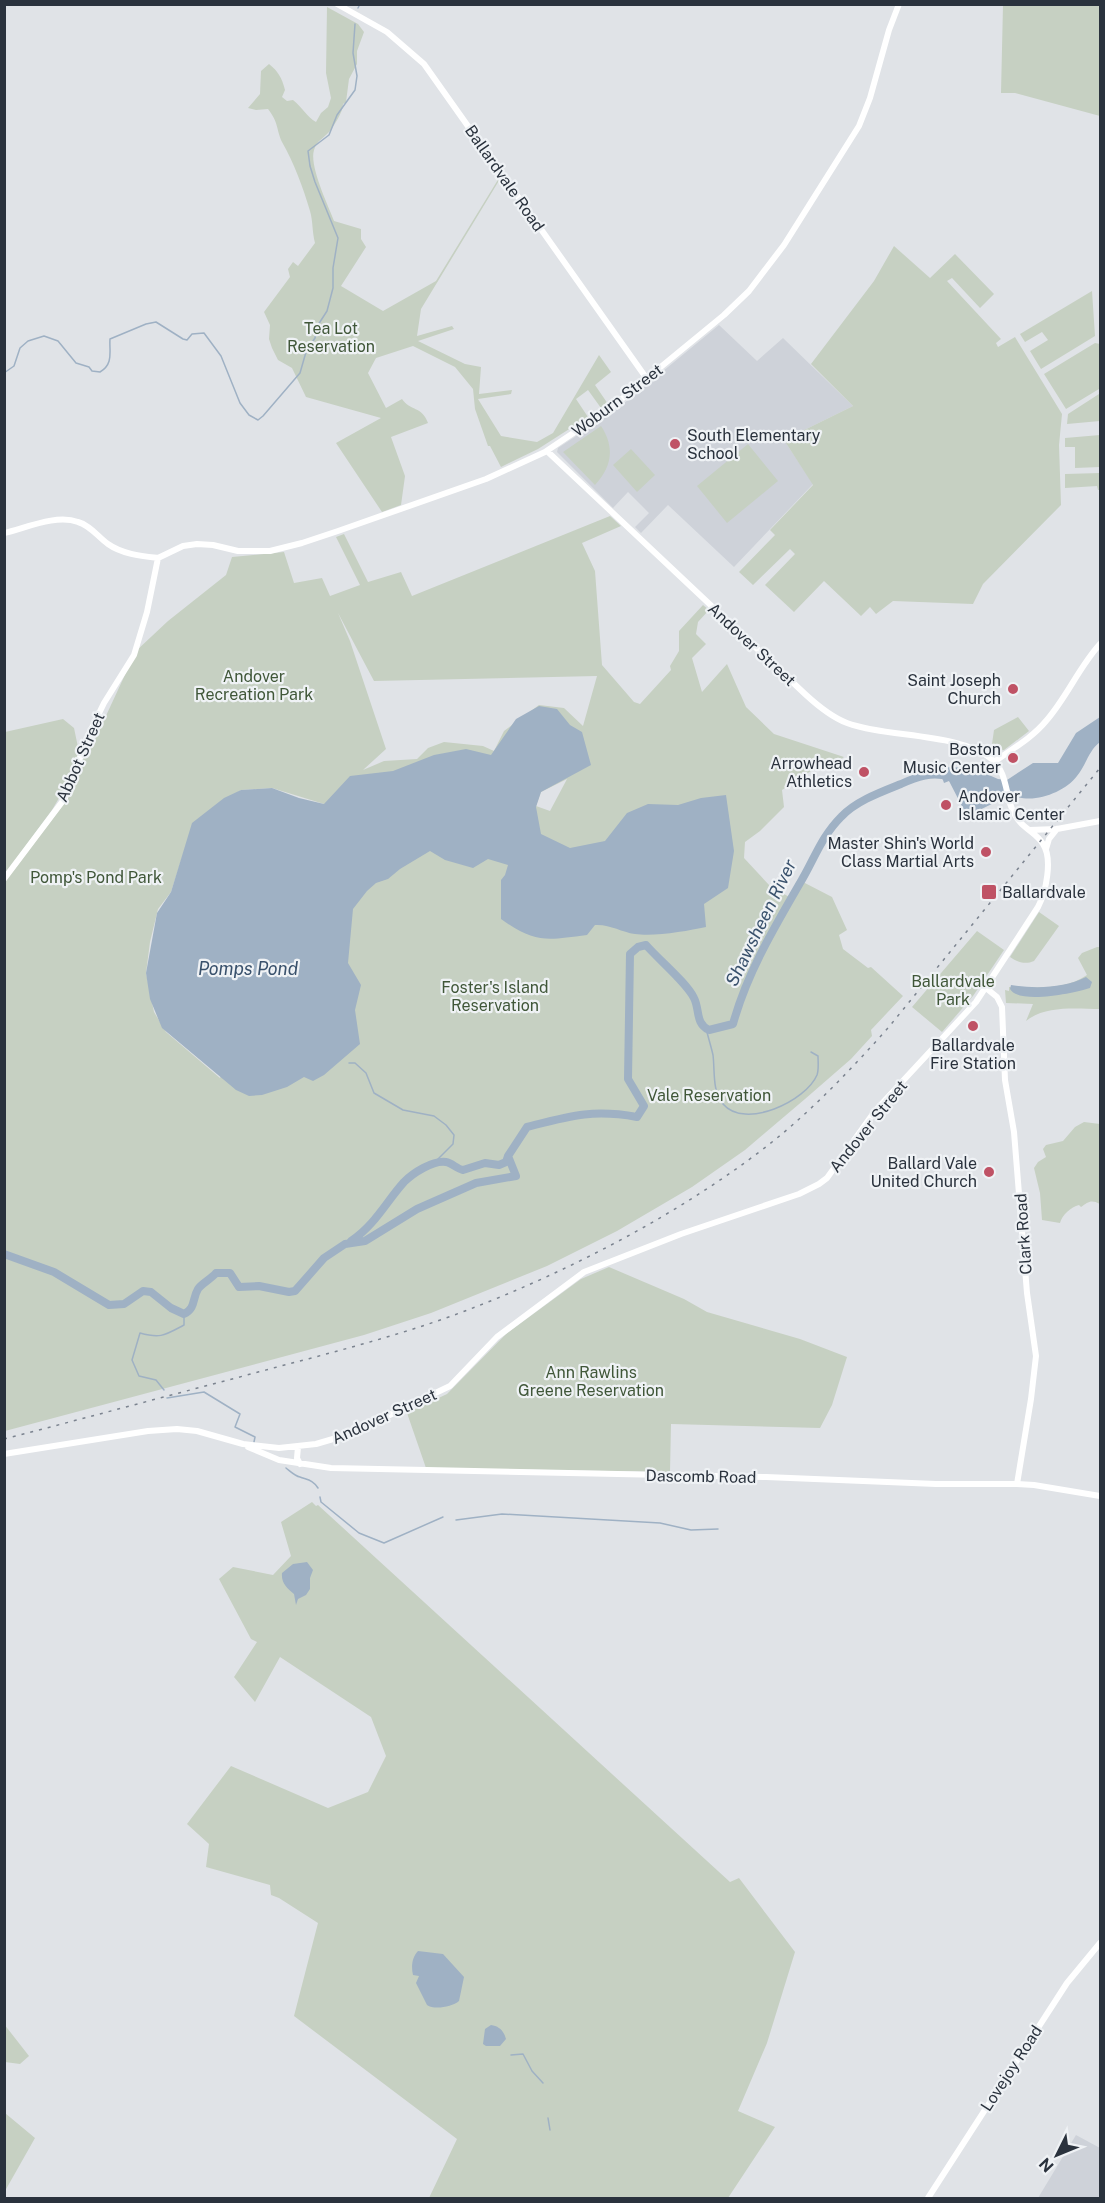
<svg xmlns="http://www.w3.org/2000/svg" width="1105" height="2203" viewBox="0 0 1105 2203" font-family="'Public Sans',sans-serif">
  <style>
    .built { fill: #ced2d9 }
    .green { fill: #c6d0c2; fill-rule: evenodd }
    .water { fill: #9fb1c4 }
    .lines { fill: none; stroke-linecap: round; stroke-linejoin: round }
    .stream { stroke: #9fb1c4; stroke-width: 1.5 }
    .river { stroke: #9fb1c4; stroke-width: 8 }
    .secondary { stroke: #fff; stroke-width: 6 }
    .rail { stroke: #7b838f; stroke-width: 1.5; stroke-dasharray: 3 6; stroke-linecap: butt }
    .poi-dot { fill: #bf5265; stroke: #eff2f5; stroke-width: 2 }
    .labels { text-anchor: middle; stroke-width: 4.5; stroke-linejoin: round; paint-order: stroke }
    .street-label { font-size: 16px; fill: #2a323d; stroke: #eff2f5 }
    .park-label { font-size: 16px; fill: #405739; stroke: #eff2f5 }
    .poi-label { font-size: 16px; fill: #2a323d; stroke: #eff2f5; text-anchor: end }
    .water-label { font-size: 18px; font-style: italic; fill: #39516c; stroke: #eff2f5 }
  </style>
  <rect width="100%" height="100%" fill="#e0e3e7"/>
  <path class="built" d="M719 325 757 361 783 338 853 406 784 440 813 484 734 567 668 505 641 533 635 527 649 513 628 492 613 508 557 452 558 448 617 409Z
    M1076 2135 1100 2148V2198H1038Z"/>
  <path class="green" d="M1003 5H1100V116L1015 93H1001Z
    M327 7 358 24 364 32 357 51V64L349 79 346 102 343 104C343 112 334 126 329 132 323 139 317 140 314 150 309 166 328 205 334 221L361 229V239L366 247 341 286 383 311 436 281 499 178 500 179 421 309 417 336 452 326 454 329 418 341 465 364 481 367 479 394 512 390 511 394 478 399 501 436 537 442 553 433 599 355 611 372 595 385 608 404 601 408 588 390 576 399 588 417 538 449 501 467 490 446H488L475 409 473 389 455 367 413 346 376 358 368 373 386 408 402 399C410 411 422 406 428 423L391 437 405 476 401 505 382 512 336 443 381 418 306 397 292 368 278 360 272 348 269 339 270 325 264 312 290 277 288 269 293 262 298 266 315 243C312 232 313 221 310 211 303 187 294 163 282 142 276 129 279 123 268 109L256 110 248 108 260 94 261 71 269 64C278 71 282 78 285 90L282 97 287 101 293 100C302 107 307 117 316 122L321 113 328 107 331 98 326 73Z
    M894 246 930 278 955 254 994 294 980 308 952 278 947 281 1001 339 996 343 998 347 1015 337 1062 414 1059 445 1061 505 983 584 973 604 893 601 876 614 870 607 861 616 824 581 794 612 765 585 795 554 790 549 753 585 739 572 775 535 770 530 813 485 784 440 853 406 811 364 874 281Z
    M1092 291 1095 336 1041 369 1030 351 1048 340 1042 332 1025 342 1020 334Z
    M1095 343 1100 344V421L1067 424 1068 414 1099 394V389L1066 409 1044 374Z
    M601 426C615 447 612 467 595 485L563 452Z
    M1100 435V467L1075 468V447H1065V438Z
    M748 444 778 481 727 523 697 486Z
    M631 449 655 475 637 492 613 465Z
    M1100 473V490H1098L1097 486 1065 488V474Z
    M610 516 621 526 582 543 595 571 602 665 634 702 640 704 671 670 670 666 679 651V631L703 605 709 610 698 622 696 634 706 644 692 658 702 692 727 664 746 707 774 734 844 757 836 763 811 771 782 790 784 807 760 831 745 842 744 858 770 886 791 898 801 881 832 897 847 930 839 935 843 949 868 968 871 967 903 996 871 1030 872 1036 851 1059 805 1099 745 1150 692 1187 617 1231 547 1266 431 1313 364 1335 5 1431 4 883 67 800 84 757 92 746 136 651 168 621 226 575 232 557 284 552 294 583 322 578 330 596 360 585 336 537 344 534 368 582 401 572 412 596ZM338 613 374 681 597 676 583 726 564 708 539 705 504 731 494 751 483 746 444 742 428 748 417 759 384 761 363 770 386 749 350 641ZM567 779 550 811 536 806 541 792ZM272 788 324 804 220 1078 166 1032 154 1012 146 973 150 942 158 909 171 892 193 823 241 790Z
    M1018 717 1029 731 1004 750 991 751 994 730Z
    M63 719 74 728 79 752 69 781 52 810 5 874V732Z
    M1039 912 1059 926 1034 961C1025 965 1017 962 1010 957Z
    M977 931 1004 950 973 996 942 1032 912 1007Z
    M1097 947H1100V1009C1076 1009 1046 1005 1026 1021L1033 1004 1006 1003 1005 990 1009 991V987C1035 987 1064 991 1087 975L1078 958 1082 953Z
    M1084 1122 1100 1124V1204C1091 1199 1088 1202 1081 1207L1079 1205C1071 1207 1062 1215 1060 1223L1042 1220 1040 1193 1034 1168 1038 1162 1046 1157 1043 1149 1046 1145 1063 1141 1075 1127Z
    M609 1267 684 1299 707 1312 800 1339 847 1357 832 1405 820 1428 671 1424 670 1472 426 1468 407 1413 447 1394 506 1334 581 1279Z
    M312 1502 316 1506 318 1505 730 1882 739 1878 795 1952 767 2043 738 2111 775 2127 728 2198H429L457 2139 294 2016 318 1923 279 1898 271 1895 270 1885 206 1867 209 1844 187 1824 231 1766 328 1808 368 1792 386 1756 371 1717 280 1657 255 1702 234 1677 257 1642 251 1639 219 1579 233 1567 273 1575 291 1556 281 1522Z
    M4 2024 29 2056 20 2064 5 2062Z
    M5 2113 35 2138 5 2191Z"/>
  <path class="water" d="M539 706 557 709 570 725 582 732 591 765 541 792 536 807 541 834 570 848 605 841 627 813 648 804 678 805 701 798 726 795 734 851 728 888 704 904 706 927C687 931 654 937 635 934 621 932 610 924 595 925L587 935C547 940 536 944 501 919V880L505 875 508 865 488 859 473 868 445 860 430 851 400 869 388 879 376 883 367 891 353 909 348 963 361 985 355 1010 360 1044 324 1075 313 1081 304 1077 287 1087 262 1095 249 1096 236 1090 162 1028 150 999 146 973 157 913 171 892 192 823 224 798 241 790 272 788 299 798 324 804 350 776 393 771 434 755 466 749 491 755 516 719Z
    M1100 717V742C1089 750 1086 765 1077 776 1066 791 1037 803 1018 797 1011 795 1008 793 1000 793L996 802 967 816 949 781 944 783 938 766 965 768 982 772 998 779 1007 780 1033 763H1058L1076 733Z
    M1086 977 1092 982 1090 988C1075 993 1019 1005 1010 989L1011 985C1036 989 1064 988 1086 977Z
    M307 1562 313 1570 310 1578V1589L306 1595 298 1599 296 1605 294 1594C287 1588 281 1583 282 1573L293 1564Z
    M418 1951 443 1954 464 1977 459 2001C452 2007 434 2010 427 2005L416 1983 419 1976 413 1975C411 1967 412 1957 418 1951Z
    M491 2025C499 2026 504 2031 506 2039L500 2046H486L483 2044 485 2029Z"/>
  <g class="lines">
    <path class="stream" d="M358 8 360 4
      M4 373 14 366 20 348 28 341 44 336 58 341 76 363 89 367 92 371 100 372C114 364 109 351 110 339L146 324 156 322 183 339 187 340 192 334 204 333 221 356 240 403 249 415 258 420 263 416 300 373 306 352 315 338 318 325 327 311 333 288V268L338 238 315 182 310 166 308 151 329 135 337 115 355 90 357 76 353 53 355 24
      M706 1028C708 1037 711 1046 713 1055 715 1071 712 1091 723 1104 745 1130 806 1101 817 1075 819 1069 818 1062 818 1056L811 1052
      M349 1063H355L366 1073 374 1093 403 1110 434 1116 446 1125 454 1135 453 1144 434 1163
      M164 1390 156 1380 139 1376 132 1360 140 1333C161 1339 165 1335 184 1325V1314
      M167 1398 204 1392 240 1414 235 1427 255 1437 254 1442
      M286 1468C290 1471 295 1476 300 1477 308 1480 313 1480 318 1488
      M320 1497 321 1502 359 1533 384 1543 443 1517
      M456 1520 502 1514 660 1523 691 1530 718 1529
      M511 2055 523 2054 532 2071 543 2083
      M548 2118 550 2130"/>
    <path class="river" d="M351 1241C375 1225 386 1202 404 1182 413 1173 433 1160 446 1162 452 1163 457 1169 463 1170L485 1163 499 1165 506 1162 508 1156
      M4 1254 54 1272 109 1305 124 1304 143 1291 151 1292 171 1308 184 1314C196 1308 192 1299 198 1289 201 1284 211 1279 216 1273H230L239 1287 259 1286 289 1292 295 1291 324 1258 345 1244 365 1241 417 1209 476 1183 516 1176 508 1156 527 1127C570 1116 592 1109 637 1117L644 1106 628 1079 630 954 638 947 646 945C658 959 687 983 694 998 700 1010 695 1023 709 1030L733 1024C747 973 774 928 800 883 814 860 821 837 841 817 856 801 881 792 901 784 916 777 933 771 949 777"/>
    <path class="secondary" d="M337 4 387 32 424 64 647 379
      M4 533C26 528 56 514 78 522 90 525 98 537 108 544 122 554 141 556 158 558
      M158 558 183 546 197 544 213 545 238 551H270L302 543 338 531 486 479 545 452 612 407 724 315 749 291 784 245 859 126 870 98 889 30 899 4
      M994 762C1012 749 1032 738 1046 721 1067 697 1079 667 1100 644
      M1029 830 1057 829 1100 821
      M1046 849 1049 839 1057 829
      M4 879 65 798 88 736 104 703 134 655 147 612 158 558
      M986 988 997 997 1002 1007 1005 1080 1014 1132 1027 1293 1036 1356 1031 1399 1017 1484
      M248 1447 279 1460 331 1468 766 1477 936 1484H1017L1034 1485 1100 1496
      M298 1447 297 1458 300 1464
      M4 1454 148 1431 177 1429 197 1431 243 1444 279 1448 316 1444 350 1434 450 1386 497 1337 584 1272 681 1234 799 1194 819 1184 827 1178 875 1111 976 1002 1038 907C1046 892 1053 859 1043 844 1038 835 1027 830 1020 822 1004 805 1010 776 993 760 960 732 887 738 847 723 831 717 818 706 805 694L547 451
      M928 2198 1067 1983 1100 1943"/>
    <path class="rail" d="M4 1439C82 1419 159 1398 236 1378 313 1357 391 1339 465 1311 573 1270 693 1207 782 1134 820 1102 855 1065 888 1028L1100 768"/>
  </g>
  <g class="poi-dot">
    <circle cx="675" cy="444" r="6"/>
    <circle cx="1013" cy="689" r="6"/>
    <circle cx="1013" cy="758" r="6"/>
    <circle cx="864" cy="772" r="6"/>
    <circle cx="946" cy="805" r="6"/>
    <circle cx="986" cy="852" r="6"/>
    <rect x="981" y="884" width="16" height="16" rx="3"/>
    <circle cx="973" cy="1026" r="6"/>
    <circle cx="989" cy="1172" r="6"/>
  </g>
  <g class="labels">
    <g class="street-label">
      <text transform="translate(505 178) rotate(55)" y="6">Ballardvale Road</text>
      <text transform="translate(617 400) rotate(-37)" y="6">Woburn Street</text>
      <text transform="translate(752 644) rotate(43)" y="6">Andover Street</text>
      <text transform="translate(80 757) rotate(-66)" y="6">Abbot Street</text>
      <text transform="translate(868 1126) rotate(-51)" y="6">Andover Street</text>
      <text transform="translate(1023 1234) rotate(-94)" y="6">Clark Road</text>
      <text transform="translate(384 1416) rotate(-24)" y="6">Andover Street</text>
      <text transform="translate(701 1476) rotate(1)" y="6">Dascomb Road</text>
      <text transform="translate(1011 2068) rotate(-57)" y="6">Lovejoy Road</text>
    </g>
    <g class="park-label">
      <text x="331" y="334">Tea Lot<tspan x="331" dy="18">Reservation</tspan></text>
      <text x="254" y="682">Andover<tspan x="254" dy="18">Recreation Park</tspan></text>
      <text x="96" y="883">Pomp's Pond Park</text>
      <text x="953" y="987">Ballardvale<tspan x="953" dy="18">Park</tspan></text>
      <text x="495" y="993">Foster's Island<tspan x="495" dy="18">Reservation</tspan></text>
      <text x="709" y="1101">Vale Reservation</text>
      <text x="591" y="1378">Ann Rawlins<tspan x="591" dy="18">Greene Reservation</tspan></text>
    </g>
    <g class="poi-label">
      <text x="687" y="441" text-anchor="start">South Elementary<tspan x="687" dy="18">School</tspan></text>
      <text x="1001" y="686">Saint Joseph<tspan x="1001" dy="18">Church</tspan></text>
      <text x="1001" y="755">Boston<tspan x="1001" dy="18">Music Center</tspan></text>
      <text x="852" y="769">Arrowhead<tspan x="852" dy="18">Athletics</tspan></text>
      <text x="958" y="802" text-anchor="start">Andover<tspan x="958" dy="18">Islamic Center</tspan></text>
      <text x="974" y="849">Master Shin's World<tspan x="974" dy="18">Class Martial Arts</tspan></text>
      <text x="1002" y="898" text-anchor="start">Ballardvale</text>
      <text x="973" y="1051" text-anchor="middle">Ballardvale<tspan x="973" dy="18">Fire Station</tspan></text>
      <text x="977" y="1169">Ballard Vale<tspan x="977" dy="18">United Church</tspan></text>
    </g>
    <g class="water-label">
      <text transform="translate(761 923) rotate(-64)" y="6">Shawsheen River</text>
      <text x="248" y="975">Pomps Pond</text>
    </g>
  </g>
  <rect width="1105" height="2203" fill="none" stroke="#2a323d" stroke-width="12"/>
  <g transform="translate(1057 2155) rotate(227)" stroke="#eff2f5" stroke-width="4.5" paint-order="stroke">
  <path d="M0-4.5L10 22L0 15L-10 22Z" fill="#2a323d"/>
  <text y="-9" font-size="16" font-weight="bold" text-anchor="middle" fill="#2a323d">N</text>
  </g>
</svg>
